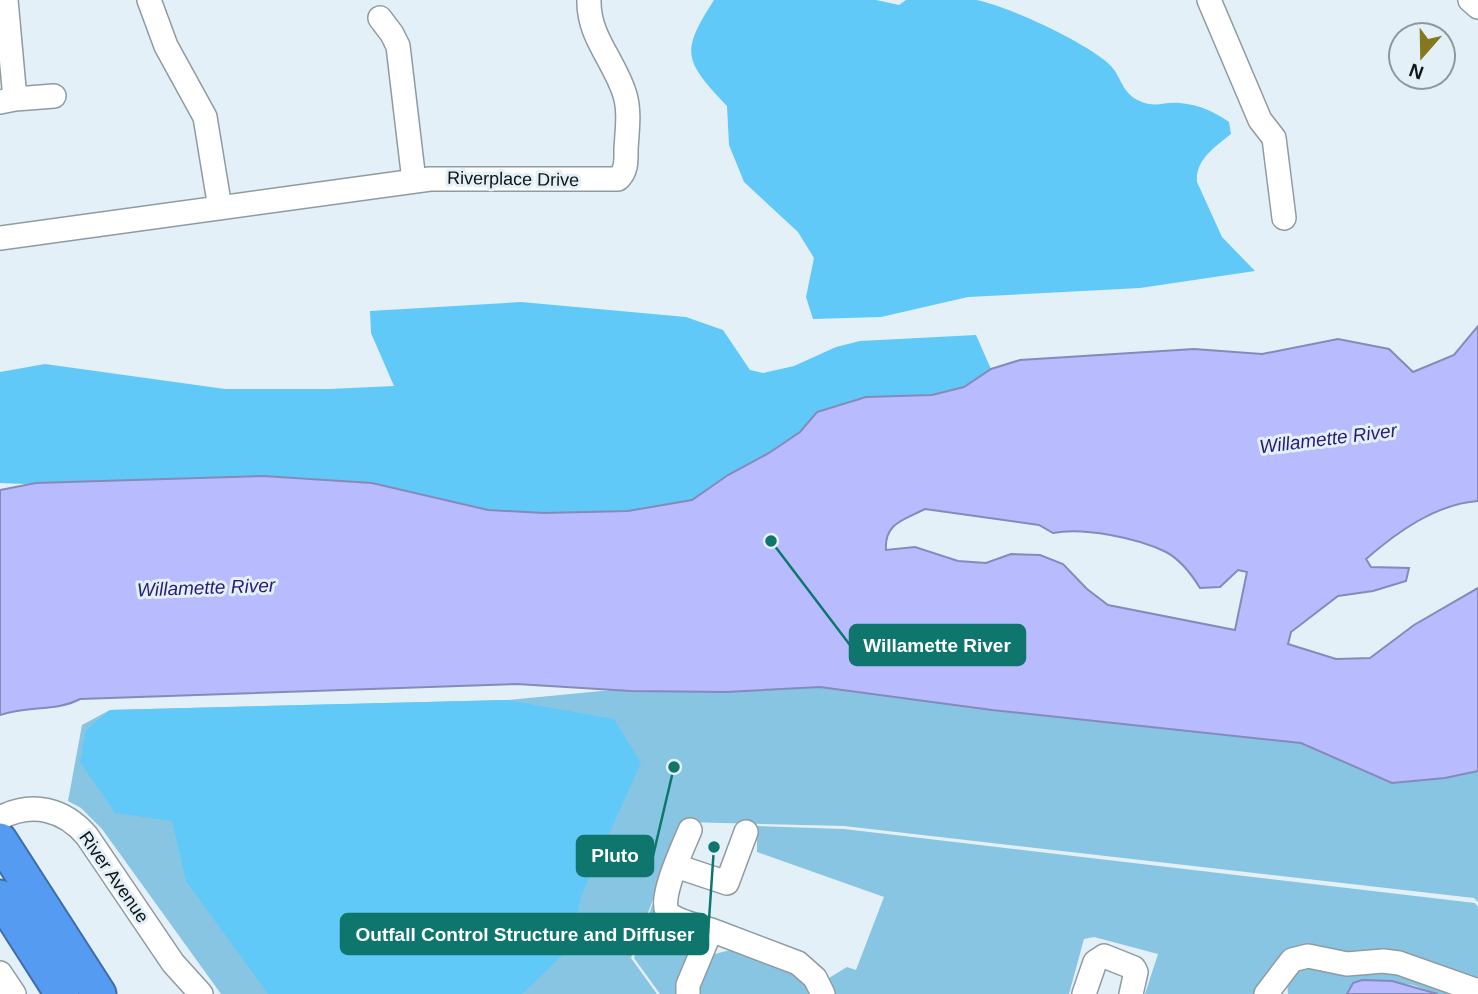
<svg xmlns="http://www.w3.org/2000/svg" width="1478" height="994" viewBox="0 0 1478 994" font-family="Helvetica,sans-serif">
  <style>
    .green { fill: #88c5e3 }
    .forest { fill: #60c9f8 }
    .water { fill: #b8bcfe; stroke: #868ab9; stroke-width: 2; fill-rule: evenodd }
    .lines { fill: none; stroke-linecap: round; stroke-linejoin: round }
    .minor-casing { stroke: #8f9ba1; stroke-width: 26 }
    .highway-casing { stroke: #3e6ca5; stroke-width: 37 }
    .minor { stroke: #fff; stroke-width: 23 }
    .highway { stroke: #569bf2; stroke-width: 33 }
    .labels { text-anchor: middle; stroke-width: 6; stroke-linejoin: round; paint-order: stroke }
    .street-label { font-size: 18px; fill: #101517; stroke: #e3f0f7 }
    .water-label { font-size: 19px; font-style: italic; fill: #2a1b78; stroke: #e3f0f7 }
    .leader { fill: none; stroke: #0f766e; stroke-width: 2.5 }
    .callout-dot { fill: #0f766e; stroke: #e3f0f7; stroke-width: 2.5 }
    .callout { fill: #0f766e; stroke: #0f766e; stroke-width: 2.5 }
    .callout-label { font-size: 19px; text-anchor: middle; font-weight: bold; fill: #fff }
  </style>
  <rect width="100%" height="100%" fill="#e3f0f7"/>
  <path class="green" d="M820 687 992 710 1301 743 1392 783 1445 778 1478 771V902L1474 898 844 826 682 822 631 958 657 994H221L102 829 81 808 68 801 82 725 110 710 507 700 612 690 726 692Z
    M757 826 844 829 1475 903 1478 907V986L1313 951 1255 994H1145L1158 954 1094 937 1084 939 1069 994H836L829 978 847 967 856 970 884 897 757 852Z
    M654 900 655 907 696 939 681 994H660L634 958Z
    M734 949 802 974 815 994H700L697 987 711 955Z
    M1304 964 1380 966 1473 994H1438L1413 985 1375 980 1347 994H1288L1287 981Z"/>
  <path class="forest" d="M714 0H876L899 5 906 0C928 0 954 0 976 0 1008 6 1085 42 1109 64 1120 74 1121 89 1134 98 1153 110 1163 101 1180 103 1200 105 1213 111 1229 122L1231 134C1215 147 1195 160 1197 182L1222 237 1255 271 1140 288 968 297 881 317 813 319 806 297 814 258 798 232 744 182 729 145 727 106C684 60 680 53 714 0Z
    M521 302 686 317 723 330 750 370 763 373 794 366 836 347 860 341 976 335 991 369 964 387 932 395 866 397 817 412 800 432 769 453 728 475 692 500 628 511 544 513 488 510 372 483 263 476 25 484 0 483V372L45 364 225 389H329L394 386 371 333 370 311Z
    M507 700 614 719 641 763 581 896 572 946 522 994H268L186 881 172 821 115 813 80 762 86 730 110 710Z"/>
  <path class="water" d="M1478 326V501C1436 504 1397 532 1366 559L1371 567 1409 568 1406 581 1373 591 1338 596 1291 632 1288 644 1336 659 1370 658 1414 625 1478 588V771L1445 778 1392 783 1301 743 992 710 820 687 726 692 631 691 517 684 80 699C56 712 26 705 0 715V490L36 483 263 476 372 483 488 510 544 513 628 511 692 500 728 475 769 453 800 432 817 412 866 397 932 395 964 387 991 369 1020 360 1194 349 1262 354 1338 339 1389 349 1413 372 1454 355ZM925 509 1039 525 1053 533C1083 527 1138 538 1166 552 1181 560 1192 575 1200 588L1220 587 1238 570 1247 572 1235 630 1108 605 1087 589 1063 564 1040 555 1011 554 986 563 958 561 915 547 886 550C884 523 904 520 925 509Z
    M1362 980 1392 981 1438 994H1347L1353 983Z"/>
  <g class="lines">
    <g class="minor-casing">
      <path id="minor" d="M149 0 166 46 205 117 220 208
        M1209 0 1260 120 1274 138 1284 218
        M1470 0 1478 7
        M380 18 392 34 398 46 414 181
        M15 99 54 96
        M0 102 15 99 6 0
        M0 238 430 179H618C627 171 626 160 626 149 627 131 630 112 625 95 615 61 588 37 589 0
        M0 818C32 801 64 809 87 836L173 963 201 994
        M690 830C684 845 656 903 669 914 679 922 698 926 711 930
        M676 866 727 883 746 832
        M0 973 14 994
        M688 994V985L711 930 798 963 815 978 823 994
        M1084 994 1095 962 1104 956 1134 968 1136 972 1131 994
        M1266 994 1292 960 1308 956 1347 964 1383 961 1399 963 1478 991"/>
    </g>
    <g class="highway-casing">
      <path id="highway" d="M0 840 99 994
        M0 897 62 994"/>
    </g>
    <use href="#minor" class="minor"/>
    <use href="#highway" class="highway"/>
  </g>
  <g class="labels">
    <g class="street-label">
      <text transform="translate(513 179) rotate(1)" y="6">Riverplace Drive</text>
      <text transform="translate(114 877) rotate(55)" y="6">River Avenue</text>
    </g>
    <g class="water-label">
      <text transform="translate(1328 438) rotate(-7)" y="7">Willamette River</text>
      <text transform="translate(206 587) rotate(-2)" y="7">Willamette River</text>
    </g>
  </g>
  <path class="leader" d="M771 541L850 645M674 767L653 856M714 847L708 934"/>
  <g class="callout-dot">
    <circle cx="771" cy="541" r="7"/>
    <circle cx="674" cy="767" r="7"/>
    <circle cx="714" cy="847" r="7"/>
  </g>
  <g class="callout">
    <rect x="850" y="625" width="175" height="40" rx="7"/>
    <rect x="577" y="836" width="76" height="40" rx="7"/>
    <rect x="341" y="914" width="367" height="40" rx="7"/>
  </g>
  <g class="callout-label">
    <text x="937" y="652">Willamette River</text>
    <text x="615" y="862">Pluto</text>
    <text x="525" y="941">Outfall Control Structure and Diffuser</text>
  </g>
  <g transform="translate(1422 56) rotate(200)"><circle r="33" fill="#e3f0f7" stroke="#8f989d" stroke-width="2"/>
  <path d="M0-5L12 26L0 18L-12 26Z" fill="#86781d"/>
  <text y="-10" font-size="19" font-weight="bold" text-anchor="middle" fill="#101517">N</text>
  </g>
</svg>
